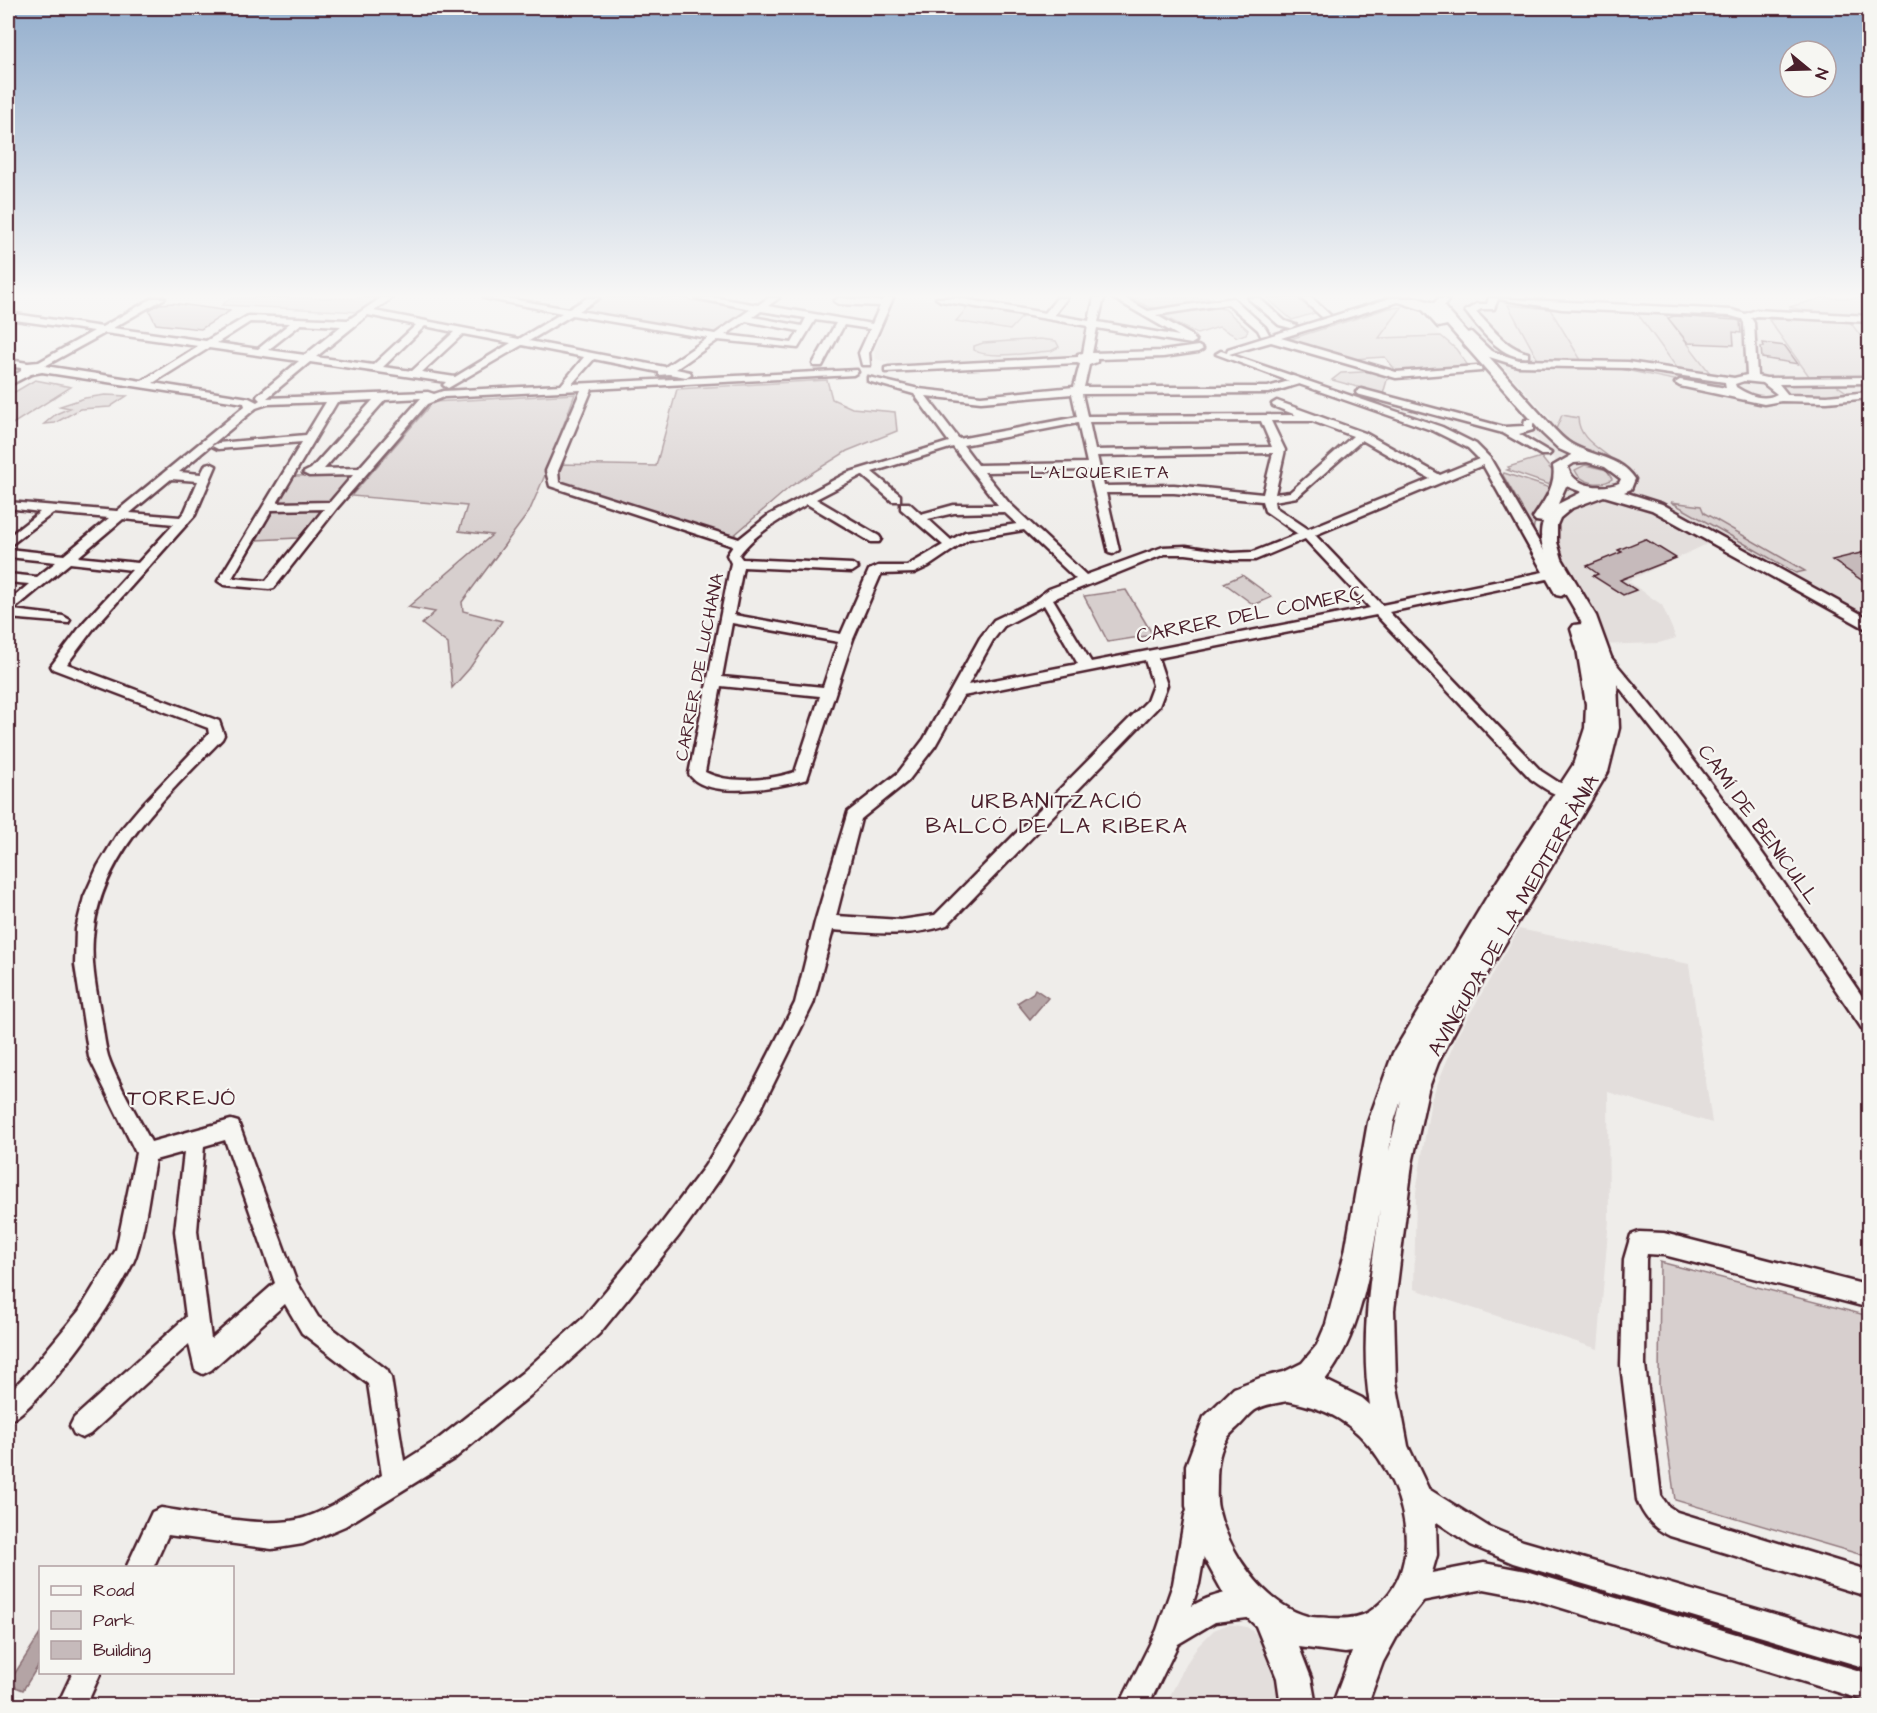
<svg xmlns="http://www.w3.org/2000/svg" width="1877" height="1713" viewBox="0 0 1877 1713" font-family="'Architects Daughter',sans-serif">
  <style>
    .built { fill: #e3dedc }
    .green { fill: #d7cfce; stroke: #90777c; stroke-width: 1.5 }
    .water { fill: #b4a4a5; stroke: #8a6f74; stroke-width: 1.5 }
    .building { fill: #c6babb; stroke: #4a1f2b; stroke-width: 1.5 }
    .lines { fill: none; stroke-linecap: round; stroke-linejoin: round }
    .minor-casing { stroke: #4a1f2b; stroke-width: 5 }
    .major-casing { stroke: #4a1f2b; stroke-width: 5 }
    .minor { fill: #f6f6f2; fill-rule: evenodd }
    .major { fill: #f6f6f2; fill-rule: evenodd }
    .labels { text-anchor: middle; stroke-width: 4.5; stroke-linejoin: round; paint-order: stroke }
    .far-neighbourhood-label { font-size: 18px; letter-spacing: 1.5px; fill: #4a1f2b; stroke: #f6f6f2 }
    .far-street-label { font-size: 18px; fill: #4a1f2b; stroke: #f6f6f2 }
    .street-label { font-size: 21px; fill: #4a1f2b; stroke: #f6f6f2 }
    .neighbourhood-label { font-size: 22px; letter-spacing: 1.5px; fill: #4a1f2b; stroke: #f6f6f2 }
  </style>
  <rect width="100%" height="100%" fill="#efedea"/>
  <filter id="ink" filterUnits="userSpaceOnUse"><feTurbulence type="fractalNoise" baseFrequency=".0167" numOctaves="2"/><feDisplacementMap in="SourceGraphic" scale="12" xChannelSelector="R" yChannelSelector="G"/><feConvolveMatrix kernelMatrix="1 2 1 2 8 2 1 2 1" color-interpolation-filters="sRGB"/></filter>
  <g filter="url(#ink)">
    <path class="built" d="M896 298H921L1087 327 1081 354 893 364 876 359 874 352Z
      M1484 298H1517L1561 304 1869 317V621L1724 536 1628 581 1662 605 1676 638 1659 643 1596 645 1534 539 1560 482 1555 460 1523 423 1552 420 1447 306 1454 301Z
      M1402 307 1416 309 1441 336 1378 338Z
      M1519 929 1689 964 1712 1123 1608 1092 1609 1219 1598 1349 1414 1289 1416 1192 1431 1100 1457 1036Z
      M1229 1624 1247 1627 1260 1637 1278 1668 1284 1706H1165L1186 1664 1198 1646 1214 1630Z"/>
    <path class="green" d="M231 298H380L360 312 222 305Z
      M603 298H679L750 310 714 335 580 312Z
      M1132 298H1213L1215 300 1156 308 1148 307Z
      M1267 298H1297L1315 313 1292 320Z
      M1822 298H1869V317L1819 314 1789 307Z
      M1508 305 1550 309 1581 360H1538Z
      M968 307 1022 317 1010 330 956 321Z
      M1402 307 1379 338 1441 336 1456 349 1469 367 1397 372 1385 357 1352 359 1284 341 1389 308Z
      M1217 308 1225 309 1248 330 1246 334 1237 337 1219 327 1197 334 1165 317V315Z
      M1637 313 1665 314 1710 373 1677 368Z
      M1775 319 1850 322 1869 347V376H1809L1769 320Z
      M1040 339 1056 341 1059 347 1051 351C1033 352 988 360 974 350V346L983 343Z
      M1615 366 1726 382 1728 391 1615 368Z
      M1384 371 1394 377 1387 380 1383 394 1332 380 1341 373Z
      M35 380 71 387 8 427V396Z
      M827 380 832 399 852 408 895 412 897 431 847 451 791 486 732 537 569 487 557 480 559 464 656 466 677 389Z
      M1835 384 1849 394 1806 398 1790 397 1778 385Z
      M575 394 545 475 529 512 462 602 463 611 502 621 469 669 452 688 448 644 422 624 435 612 408 607 492 535 459 531 467 506 351 496 433 402Z
      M105 395 127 396 110 407 80 409 55 423 44 424 56 414 70 408 60 406 85 398Z
      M1562 415 1578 418C1579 437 1594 445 1608 456 1587 453 1570 444 1556 429Z
      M1541 457 1553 472V486L1507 470 1510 469 1508 467Z
      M1585 465 1607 470 1612 479C1601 487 1580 483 1575 470Z
      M1504 473 1553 489 1534 525 1533 535 1519 510 1522 508 1503 475Z
      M352 475 331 501 276 503 294 476Z
      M1671 502 1701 506 1704 513 1805 571 1796 573Z
      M323 509 298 538 256 540 273 511Z
      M1242 575 1272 597 1254 605 1224 583Z
      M1126 590 1153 635 1108 642 1084 596Z
      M1660 1262 1869 1316V1557L1675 1500 1659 1386Z"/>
    <path class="water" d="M1035 989 1048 998 1030 1019 1017 1003 1033 993Z
      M40 1634V1663L23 1690 8 1684Z"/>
    <path class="building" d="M172 303 230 311 201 329 156 324 149 310 159 304Z
      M1674 316 1736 320 1740 321 1741 333 1733 332 1734 345 1688 343 1668 318Z
      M1763 343 1785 346 1798 364 1762 358 1761 347H1764Z
      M1645 539 1676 558 1620 580 1636 590 1623 595 1593 576 1598 574 1587 566 1622 552 1618 550Z
      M1869 551V585L1832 560Z"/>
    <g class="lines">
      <g class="minor-casing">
        <path id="minor" d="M153 298H165L113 328 206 341 248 316 348 320 381 298H392L374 311 519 339 562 313 484 298H505L569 309 587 298H599L579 311 715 334 751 309 696 298H718L758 305 768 298H779L768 306 872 324 880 306 839 304 834 301 839 298 882 301 883 298H893L869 353 870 365H862L859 353 870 329 844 325 822 366H814L813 364 836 323 815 320 798 348 718 340 676 369 690 372 691 374 686 377 669 374 659 375V372L594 359 572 384 857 370 858 372 853 375 592 389 558 471 559 482 739 539 769 515 847 473 949 442 914 394 868 381V377L919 389 981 396 1074 387 1080 364 1077 363 885 372V368L889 367 1078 357V354L1083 353 1088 326 941 301 936 298H957L1045 313 1057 298H1067L1054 315 1089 321 1094 298H1104L1098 322 1179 336 1113 298H1125L1148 311 1233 298 1265 327 1269 334 1261 336 1258 330 1228 304 1156 315 1191 335 1196 341 1191 344 1097 328 1092 353 1163 351 1198 346 1203 349 1198 352 1163 357 1097 359V362L1089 365 1084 387H1268L1289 381 1216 354 1221 351 1227 353 1228 349 1391 298H1402L1401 301 1281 338 1396 372 1477 366 1482 369 1481 371 1396 378 1271 342 1229 354 1442 427 1476 444 1490 458 1568 592 1561 596 1556 595 1547 579 1389 612 1541 771 1558 782 1572 787 1574 791 1572 795C1557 799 1542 787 1531 779L1376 615 1158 658 1167 685 1159 706 947 925C909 938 872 933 833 930L813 1004 759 1113 719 1180 678 1237 599 1334 538 1389 455 1458 345 1526 303 1544 272 1549 168 1535 153 1568H126L152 1512 161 1508C201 1514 267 1530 304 1518 332 1509 357 1490 382 1475L368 1384 302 1333 285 1304 211 1370 203 1374 195 1370 189 1344 90 1434 82 1438 74 1434 70 1426 74 1418 186 1317 175 1231 184 1152 155 1160C149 1191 146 1225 136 1255 125 1289 39 1411 8 1421V1393L26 1375 79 1311 116 1250 136 1153 89 1057 75 965 76 929 84 897 98 866 118 833 140 807 209 734 208 728 53 669 51 666 84 622 132 570 70 563 13 610 63 616 70 620 68 623 8 618V602L29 584 8 582V574L37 577 56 562 8 557V549L64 555 109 518 53 513 8 547V537L40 512 8 508V502L117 511 245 406 244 403 42 372 31 374 8 386V379L21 371V368L8 366V360L28 363 39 362 94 331 8 319V313L102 327ZM761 311 806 318 802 326 753 317ZM368 315 416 325 373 365 316 357ZM572 315 708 338 665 367 529 341ZM746 321 799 331 792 343 725 335ZM250 322 290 323 258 349 217 343ZM301 324 341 326 305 355 268 350ZM425 326 454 332 412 371 383 367ZM105 333 198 346 142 381 45 366ZM463 334 511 343 455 377 422 372ZM522 345 584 357 561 385 443 391 434 394 428 392 267 398 310 362 446 382 443 385 448 388ZM209 348 299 361 258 395 257 397 260 400 257 402 249 398 153 383ZM1299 384 1434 431 1468 448 1479 459 1440 475 1365 433 1277 401 1272 404 1273 406 1296 415 1087 416 1082 394 1269 393ZM581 390 546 471 550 486 733 546 727 555 731 563 689 774C706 801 783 787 807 779L853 639 881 574 914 573 929 566 969 539 1024 530 1076 579 1049 589 1030 603 994 620 980 638 924 739 898 773 848 812 815 922 795 1003 745 1101 705 1166 662 1223 583 1318 522 1373 437 1440 404 1461 391 1378 387 1370 318 1317 296 1281 238 1122 231 1120 151 1142C138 1116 117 1083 108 1056 104 1042 103 1025 100 1011 95 984 90 956 94 929 104 850 170 793 222 739L224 735 219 721 67 664 94 628 195 515 216 466 210 463 206 464 201 474 179 472 256 408 268 404 326 402 306 435 218 443 212 446 218 449 302 442 218 581 224 585 269 589 274 588 337 508 427 404 444 397ZM1072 394 1077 417 959 439 926 396 981 402ZM421 398 359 468 324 469 385 400ZM373 400 311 469 303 473 309 476 353 475 330 502 277 503 337 402ZM1261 421 1272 447 1095 450 1089 422ZM1271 421H1312L1353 436 1290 492 1275 494 1285 450ZM1078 423 1087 463 978 465 963 445ZM1362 440 1430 479 1308 529 1275 507 1274 501 1297 497ZM953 447 998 505H954L921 514 909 503H901V509L943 545 907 566H878L869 570 841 634 734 615 743 567 852 572 858 568 852 564 742 559 739 555C756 532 783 518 807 504L871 542H879L881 539 879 536 816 499 862 475 892 501H900V495L872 472ZM1273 453 1263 494 1174 485 1104 486 1097 456ZM1483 465 1543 572 1382 605 1315 535ZM1089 470 1109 553 1113 554 1119 550 1106 493H1174L1262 501 1265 511 1298 534 1253 552 1232 553 1186 546 1163 547 1086 575 1009 503 984 472ZM171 479 198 481 185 511 180 517 130 513ZM324 509 266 581 232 578 272 510ZM1004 512 1017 524 965 532 951 540 928 519 954 513ZM123 519 174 524 138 563 78 557ZM1305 539 1370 608 1091 662 1053 599 1165 554H1186L1232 560H1255ZM1044 605 1078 664 968 685 993 640 1004 626ZM732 623 838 642 823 687 722 677ZM1145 660 1153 685 1147 701 935 915 901 920 836 916 861 819 908 781 935 746 963 696ZM721 686 820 696 795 772C770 780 730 785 705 772ZM225 1140 275 1283 211 1339 197 1231 204 1146Z
          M1248 298H1259L1285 321 1296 325 1291 328 1279 325Z
          M1301 298H1312L1330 315 1322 317Z
          M1489 298 1732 310 1745 314 1756 310 1870 316V322L1757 316 1751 318 1754 323 1757 376 1766 378 1870 377V383L1779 384 1788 395 1827 396 1870 392V398L1827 402 1781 401 1764 404 1680 386 1675 383 1680 380 1726 388 1725 382 1628 368 1518 366 1483 355 1463 334 1471 332 1491 351 1519 360 1628 362 1734 378 1747 375 1744 323 1742 319 1731 316 1562 309 1498 299 1494 309H1481L1476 312C1493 328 1504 347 1528 353V357C1501 360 1480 329 1465 311L1477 304H1487ZM1744 381 1763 383 1777 394C1764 402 1748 395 1736 387L1735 384Z
          M1361 389 1504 427 1524 426 1525 420H1533V430L1519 434 1551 453 1549 455H1541L1503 433 1357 394 1356 392Z
          M1603 653 1608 654C1703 766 1787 886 1870 1008V1032L1863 1030 1703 794 1598 660 1596 657 1598 654Z
          M1639 1232 1664 1233 1870 1286V1308L1664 1255 1647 1254 1646 1259 1645 1365 1661 1496 1668 1506 1677 1512 1870 1571V1597L1670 1536C1653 1528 1644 1517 1637 1500L1621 1365 1624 1259 1631 1235Z
          M1416 1481 1489 1527 1523 1541 1870 1642V1669L1513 1563 1471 1545 1407 1502 1404 1493 1407 1484Z
          M1198 1502 1207 1506 1211 1515 1199 1584 1192 1606C1211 1594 1243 1586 1264 1595L1268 1604 1264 1613 1255 1617 1215 1622 1178 1644 1148 1706H1119L1157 1630 1173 1584 1185 1515 1189 1506Z
          M1484 1563 1526 1571 1870 1674V1702L1526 1597 1484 1589 1411 1603 1402 1599 1398 1590 1402 1581 1411 1577Z
          M73 1672H101L86 1706H57Z"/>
      </g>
      <g class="major-casing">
        <path id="major" d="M1387 298H1418L1434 303 1438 299H1446L1448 301 1444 306 1446 309 1553 428C1558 433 1564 440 1571 444 1593 457 1620 456 1635 479L1631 489 1624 492 1662 504 1870 619V631L1652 510 1604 496 1572 508 1560 518 1557 525V542L1562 559 1596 616 1612 660 1617 682 1619 728 1608 772 1467 1007 1438 1063 1428 1090 1412 1164 1394 1310 1396 1382 1408 1446 1428 1488 1436 1521 1437 1555 1424 1600 1401 1629 1383 1662 1367 1706H1332L1352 1652 1345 1653 1299 1647 1311 1678 1316 1706H1281L1277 1678 1256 1626 1225 1596 1198 1547 1186 1506V1465L1204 1417 1234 1388 1260 1378 1284 1372 1302 1363 1317 1345 1326 1324 1345 1252 1368 1122 1393 1053 1487 897 1573 765 1585 728 1586 704 1577 649 1571 629 1574 625 1582 624C1570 595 1532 554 1543 522L1536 521 1533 518C1543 503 1557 485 1553 466L1572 455 1559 449 1543 434 1447 325 1438 327 1423 310ZM1587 462 1605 467 1621 479 1619 483C1603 490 1572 487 1568 467L1574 463ZM1566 486 1582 492 1558 504ZM1401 1100 1389 1151 1394 1122ZM1380 1209C1371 1274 1359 1340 1370 1405L1362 1398 1325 1380C1361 1336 1371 1265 1380 1209ZM1288 1401C1306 1405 1323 1409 1339 1419 1398 1455 1439 1566 1369 1612 1357 1619 1343 1619 1329 1618 1322 1617 1313 1618 1307 1616 1263 1604 1227 1549 1218 1508 1216 1499 1217 1489 1217 1481 1217 1467 1219 1449 1228 1437 1231 1433 1237 1428 1241 1424 1246 1419 1251 1412 1257 1409 1266 1404 1278 1403 1288 1401Z"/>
      </g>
      <use href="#minor" class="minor"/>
      <use href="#major" class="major"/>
    </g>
  </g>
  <linearGradient id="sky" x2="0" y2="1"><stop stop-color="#93aecd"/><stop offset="0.55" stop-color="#f8f7f6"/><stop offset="1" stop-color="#f8f7f6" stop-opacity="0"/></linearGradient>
  <rect width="1877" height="538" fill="url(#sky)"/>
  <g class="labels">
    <g class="far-neighbourhood-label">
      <text x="1100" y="478">L'ALQUERIETA</text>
    </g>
    <g class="far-street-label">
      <text transform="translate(699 667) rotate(-79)" y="6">CARRER DE LUCHANA</text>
    </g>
    <g class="street-label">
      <text transform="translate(1250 614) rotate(-11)" y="7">CARRER DEL COMERÇ</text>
      <text transform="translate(1759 824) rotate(54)" y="7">CAMÍ DE BENICULL</text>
      <text transform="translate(1513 915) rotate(-60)" y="7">AVINGUDA DE LA MEDITERRÀNIA</text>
    </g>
    <g class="neighbourhood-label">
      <text x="1057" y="808">URBANITZACIÓ<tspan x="1057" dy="25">BALCÓ DE LA RIBERA</tspan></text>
      <text x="182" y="1105">TORREJÓ</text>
    </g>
  </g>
  <rect width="1877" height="1713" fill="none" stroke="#f6f6f2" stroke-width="30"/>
  <rect x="15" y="15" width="1847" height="1683" fill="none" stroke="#4a1f2b" stroke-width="2" filter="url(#ink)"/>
  <rect x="39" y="1566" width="195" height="108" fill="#f6f6f2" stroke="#b1a0a2" stroke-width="1.5"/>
  <rect x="51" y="1586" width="30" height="9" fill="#f6f6f2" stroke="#b1a0a2" stroke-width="1.5"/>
  <text x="93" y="1596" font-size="18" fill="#4a1f2b">Road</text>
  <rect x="51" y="1611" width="30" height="18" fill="#d7cfce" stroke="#b1a0a2" stroke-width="1.5"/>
  <text x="93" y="1626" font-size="18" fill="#4a1f2b">Park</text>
  <rect x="51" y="1641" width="30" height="18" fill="#c6babb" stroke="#b1a0a2" stroke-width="1.5"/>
  <text x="93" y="1656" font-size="18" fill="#4a1f2b">Building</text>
  <g transform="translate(1808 69) rotate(109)"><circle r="28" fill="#f6f6f2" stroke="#b1a0a2" stroke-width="1.5"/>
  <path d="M0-4.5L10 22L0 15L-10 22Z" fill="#4a1f2b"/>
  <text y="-9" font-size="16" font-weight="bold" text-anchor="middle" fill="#4a1f2b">N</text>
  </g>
</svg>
